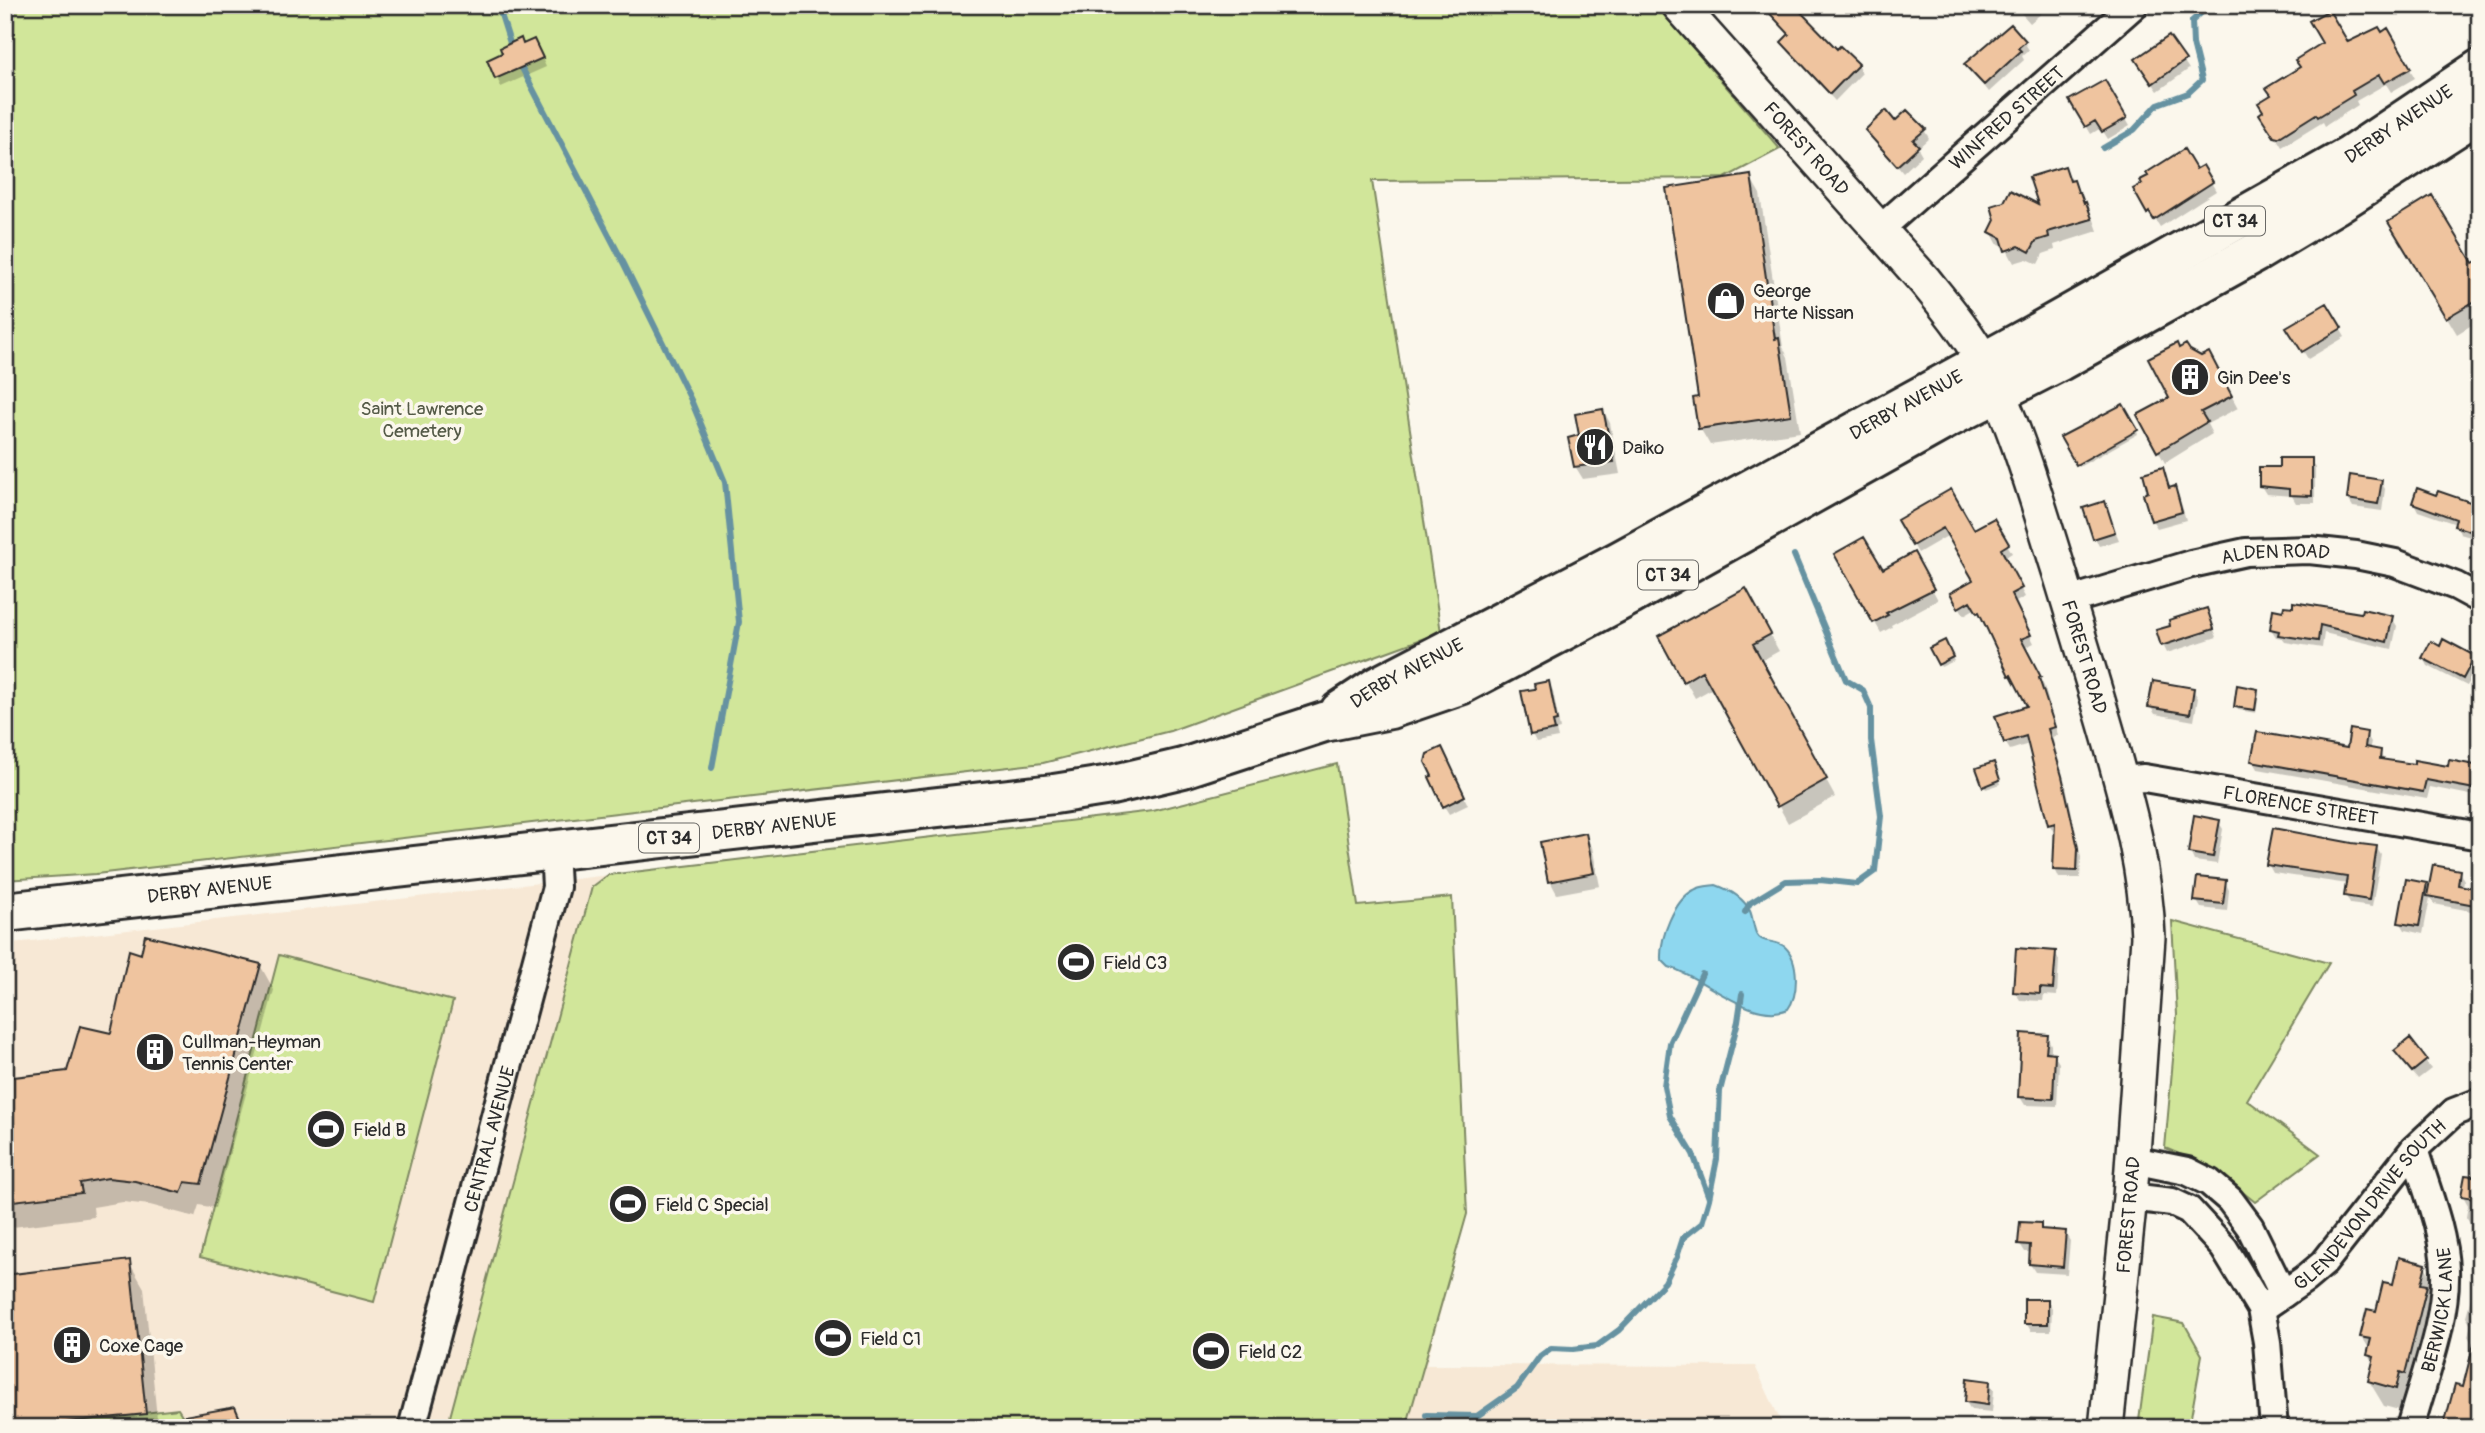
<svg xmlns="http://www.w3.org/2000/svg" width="2485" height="1433" viewBox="0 0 2485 1433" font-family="Pangolin,sans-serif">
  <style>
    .built { fill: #f7e8d5 }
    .green { fill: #d1e69a; stroke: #7e8862; stroke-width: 2 }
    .water { fill: #8ed7ef; stroke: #6692a1; stroke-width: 2 }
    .shadow { fill: #0003 }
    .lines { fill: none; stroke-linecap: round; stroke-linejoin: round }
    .stream { stroke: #6692a1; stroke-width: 6 }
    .building { fill: #efc49f; stroke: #2b2b2b; stroke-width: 2 }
    .minor-casing { stroke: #2b2b2b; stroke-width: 32 }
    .major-casing { stroke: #2b2b2b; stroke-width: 38 }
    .highway-casing { stroke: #2b2b2b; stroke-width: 44 }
    .minor { stroke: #fbf7ec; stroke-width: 26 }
    .major { stroke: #fbf7ec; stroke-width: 33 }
    .highway { stroke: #fbf7ec; stroke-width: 38 }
    .labels { text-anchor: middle; stroke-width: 7; stroke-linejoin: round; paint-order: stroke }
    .shield { fill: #fbf7ec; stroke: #696865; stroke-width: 2 }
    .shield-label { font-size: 18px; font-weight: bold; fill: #2b2b2b }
    .street-label { font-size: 19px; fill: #2b2b2b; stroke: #fbf7ec }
    .poi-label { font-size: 19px; fill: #2b2b2b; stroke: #fbf7ec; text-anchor: start }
    .park-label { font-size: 19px; fill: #545a47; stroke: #fbf7ec }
  </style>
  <rect width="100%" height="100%" fill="#fbf7ec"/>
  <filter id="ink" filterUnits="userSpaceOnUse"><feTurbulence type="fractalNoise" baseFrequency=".0143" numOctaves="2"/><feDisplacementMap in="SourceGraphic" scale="14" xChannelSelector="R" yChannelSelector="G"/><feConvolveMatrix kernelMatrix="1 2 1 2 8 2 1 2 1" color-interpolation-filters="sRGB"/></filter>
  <g filter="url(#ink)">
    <path class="built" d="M1337 764 1358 906 1452 897 1467 1214 1426 1365 1755 1366 1784 1428H5V944L1099 819 1153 811 1197 802Z"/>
    <path class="green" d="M5 5H1656L1780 149 1725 178 1372 181 1441 632 1170 731 1043 763 96 874 5 880Z
      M1337 764 1358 906 1452 897 1467 1214 1406 1428H447L592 887 608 875 1153 811Z
      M2172 921 2329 963 2247 1100 2320 1154 2255 1202 2213 1168 2165 1148 2177 1015Z
      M279 955 453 1001 374 1302 200 1257Z
      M2153 1317 2184 1323 2202 1355 2189 1428H2138Z
      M178 1409 190 1428H13Z"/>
    <path class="water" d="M1716 885C1730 890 1743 897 1750 911 1753 918 1753 926 1756 933 1762 945 1776 939 1785 947 1799 960 1799 994 1788 1009 1752 1025 1702 976 1669 967L1661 959C1660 938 1674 900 1694 890 1700 886 1708 886 1716 885Z"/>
    <path class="shadow" d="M1762 5 1837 51 1857 65 1862 73 1835 101 1788 51 1783 43 1790 36Z
      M2014 5H2049L2050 6 2030 23Z
      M2388 31 2415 78 2391 92 2386 84 2356 101 2358 105 2325 126 2323 122 2282 147 2262 114 2347 44Z
      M2168 38 2189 69 2158 91 2142 68Z
      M2024 42 2029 50 2022 56 2024 60 1989 92 1967 64Z
      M523 45 538 49 546 67 501 87 489 61Z
      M2104 82 2130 126 2108 139 2101 128 2091 134 2072 101Z
      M1895 123 1924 130 1929 138 1918 148 1922 155 1903 173 1867 130Z
      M2202 167 2216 191 2160 227 2155 219 2153 221 2135 190Z
      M2065 168 2093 217 2098 231 2054 245 2055 250 2043 254 2038 264 2027 259 2014 263 2006 248 1998 245 1991 232 2041 207Z
      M1750 177 1760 194 1783 347 1788 357 1800 432 1710 445 1700 428V399Z
      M2400 239 2473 265 2480 261V320L2457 334Z
      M2326 305 2345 337 2308 359 2289 328Z
      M2179 350 2188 351 2215 365 2238 408 2207 424 2212 434 2165 463 2139 416 2172 399Z
      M2123 406 2138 434 2079 467 2063 438Z
      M1603 410 1610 423 1620 474 1583 479 1575 466 1581 437Z
      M2311 460 2315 468V503H2296L2292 496 2266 494 2261 486 2281 469Z
      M2162 469 2171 489 2174 488 2179 496 2186 520 2157 528 2152 520 2151 493Z
      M2381 481 2385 489 2382 511 2353 507 2348 499Z
      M2104 503 2119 540 2099 546 2095 538Z
      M2414 503 2478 506 2480 522 2474 538 2460 534 2456 524 2418 511Z
      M1993 520 2012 553 2004 558 2025 597 2014 603 2034 643 2024 648 2044 686 2058 735 2052 737 2066 786 2081 857 2080 878H2059L2055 869 2056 832H2054L2049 824 2029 744 2010 750 2005 742 2029 707 2011 676 1984 619 1976 608 1964 615 1952 594 1975 581 1949 535 1918 553 1899 521 1974 531Z
      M1836 555 1882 571 1914 555 1938 600 1891 625 1892 627 1881 633Z
      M1745 591 1779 651 1761 661 1835 797 1788 823 1713 688 1695 698 1661 637Z
      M2206 610 2217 637 2167 653 2163 645Z
      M2392 618 2397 626 2392 649 2324 633 2322 648 2285 642 2282 638 2276 637 2271 629Z
      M1944 643 1954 661 1941 667 1932 649Z
      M2474 657 2479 665 2467 686 2428 666 2424 658Z
      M1549 683 1553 691 1560 729 1556 730 1558 738 1536 742 1532 734 1537 690Z
      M2193 690 2198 698 2194 721 2155 714 2150 706Z
      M2257 690 2259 694 2256 713 2238 710 2236 706Z
      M2366 734 2371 742 2369 750 2380 752 2384 761 2449 768H2480V797L2430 787 2427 799 2258 769 2253 760 2349 750Z
      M1445 757 1468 805 1449 814 1444 806Z
      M1995 767 2001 784 1986 789 1984 786Z
      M2218 821 2223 829 2217 864 2194 861 2190 852Z
      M1585 835 1592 847 1600 886 1557 894 1550 881Z
      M2376 847 2381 855 2372 907 2350 904 2346 896 2348 884 2273 873 2268 864Z
      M2459 872 2464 880 2463 888 2480 891V919H2475L2471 911 2434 904 2430 898 2423 934 2405 930 2400 922 2426 885 2430 891Z
      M2225 882 2229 890 2227 911 2201 908 2196 900Z
      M2055 952 2059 960 2057 996 2044 995 2043 1001 2020 1000 2015 992Z
      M142 957 260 965 274 990 215 1208 199 1205 195 1217 150 1205 123 1202 93 1207 94 1217 5 1228V1079L68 1072 112 1035Z
      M2047 1036 2051 1045V1054L2054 1055 2059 1063 2057 1106 2025 1105 2020 1097Z
      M2410 1041 2431 1069 2418 1079 2401 1059Z
      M2478 1045H2480V1067L2477 1064Z
      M2476 1153 2480 1154V1241L2466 1217 2468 1205 2463 1196 2471 1178Z
      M2040 1225 2044 1231 2065 1233 2070 1241 2067 1274 2035 1272 2030 1264 2031 1252H2025L2020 1244Z
      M129 1262 144 1288 158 1428H5Z
      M2425 1266 2439 1291 2410 1413 2384 1406 2369 1381 2374 1364 2368 1355 2370 1350 2362 1337 2394 1286Z
      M2480 1283V1428H2448L2446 1425 2464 1388 2475 1348 2468 1336 2471 1324 2466 1316 2472 1294 2476 1295Z
      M2047 1300 2052 1308 2051 1331H2031L2026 1323Z
      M1989 1382 1994 1390 1992 1412 1971 1410 1966 1402Z
      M2027 1417 2049 1419 2054 1428H2026Z"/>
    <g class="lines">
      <path class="stream" d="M498 5 510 43
        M522 68 624 264 691 400 725 482 739 622 712 768
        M2103 148 2134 130 2158 104 2188 93 2202 80 2193 44 2192 21 2210 5
        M1745 912 1750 903 1786 881 1820 880 1857 884 1875 871 1881 816 1871 740V708L1863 690 1846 680 1794 555
        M1702 974 1670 1043 1664 1086 1670 1116 1693 1154 1709 1198
        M1426 1415 1477 1416 1517 1388 1540 1356 1551 1348 1573 1349 1597 1346 1619 1330 1665 1282 1677 1257 1683 1238 1702 1223 1709 1199 1717 1159 1720 1091 1738 1021 1742 994"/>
    </g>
    <path class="building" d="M1762 5H1794L1837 49 1840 46 1859 64 1830 94 1781 42 1789 34Z
      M2329 10 2348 42 2379 27 2382 32 2388 28 2411 68 2384 83 2379 75 2352 91 2354 95 2318 117 2316 114 2278 138 2274 137 2259 114 2263 111 2258 103 2271 95 2266 88 2300 67 2295 60 2322 43 2309 21Z
      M2011 24 2026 41 2018 48 2021 51 1984 85 1964 64Z
      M2169 36 2186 60 2152 84 2135 59Z
      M521 38 523 44 534 39 543 58 495 79 487 60 502 53 500 48Z
      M2105 80 2127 118 2102 132 2095 121 2085 127 2069 100Z
      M1886 110 1895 121 1907 110 1926 129 1913 140 1919 146 1897 166 1865 130Z
      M2184 149 2196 169 2203 165 2213 182 2154 220 2149 212 2147 214 2133 189 2142 184 2140 180 2148 176 2146 173Z
      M2065 166 2070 181 2074 180 2078 192H2080L2084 203 2086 202 2092 219 2048 232 2049 237 2036 241 2030 252 2019 246 2005 251 2001 238 1989 232 1995 220 1991 206 2004 202 2010 190 2038 204 2029 177Z
      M1751 175 1775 339 1779 338 1791 415 1698 429 1693 398 1698 397 1666 188Z
      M2432 195 2473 263 2480 259V298L2446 318 2388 222Z
      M2327 303 2342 328 2302 352 2286 327Z
      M2177 343 2179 348 2186 344 2190 350 2201 356 2209 352 2232 396 2201 412 2207 422 2157 452 2137 415 2169 398 2148 358Z
      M2123 404 2138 430 2076 465 2060 437Z
      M1603 409 1614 462 1574 467 1568 438 1579 435 1575 414Z
      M2279 458H2312V496L2289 495V489L2259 486V467H2279Z
      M2163 467 2169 488 2175 486 2182 512 2151 521 2143 494 2148 492 2143 473Z
      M2350 475 2382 480 2378 504 2347 499Z
      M2417 488 2436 495 2438 491 2479 505 2470 531 2454 526 2456 519 2412 503Z
      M1951 489 1974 529 1994 518 2009 544 2001 549 2022 588 2011 594 2031 635 2021 639 2041 677 2039 678 2055 727 2048 729 2062 776 2078 848 2077 871 2053 870 2055 823 2048 825 2026 736 2004 743 1995 716 2027 706 2011 675 2009 676 1979 612 1977 613 1970 601 1958 608 1950 593 1973 580 1943 528 1912 546 1897 520Z
      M2105 501 2115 532 2093 539 2083 508Z
      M1864 537 1883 569 1914 552 1934 589 1886 613 1888 615 1873 623 1834 554Z
      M1746 588 1771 634 1753 644 1827 779 1777 807 1702 671 1683 682 1658 636Z
      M2293 602 2361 613 2362 609 2393 616 2387 642 2320 625 2318 641 2278 635 2279 631 2270 629 2273 609 2283 611 2284 606 2293 607Z
      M2207 608 2214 629 2161 646 2156 630 2170 626 2169 620Z
      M2443 639 2475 656 2463 679 2422 658 2431 641 2440 646Z
      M1945 640 1953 657 1938 665 1929 648Z
      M1549 681 1557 721 1553 722 1555 730 1530 735 1521 691 1535 689 1534 684Z
      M2153 681 2194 688 2190 714 2148 707Z
      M2237 685 2258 689 2255 710 2234 707Z
      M2350 729 2367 732 2365 747 2381 750 2380 759 2414 764V760L2448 766 2449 760 2480 766V790L2426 780 2423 792 2251 761 2257 732 2347 748Z
      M1442 747 1465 796 1443 807 1429 777 1432 776 1425 762 1427 754Z
      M1994 762 2000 780 1983 787 1976 768Z
      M2194 815 2220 820 2213 857 2188 853Z
      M2273 828 2352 843 2377 846 2369 900 2344 896 2347 877 2266 865Z
      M1586 833 1594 873 1548 882 1540 842Z
      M2433 865 2460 870 2458 885 2480 889V906L2427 896Z
      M2197 877 2226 880 2223 904 2194 901Z
      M2406 879 2427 883 2419 926 2398 923Z
      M145 935 261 964 201 1184 185 1182 181 1193 135 1181 108 1178 80 1183 82 1193 5 1202V1078L67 1071 80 1026 111 1033 129 950 141 954Z
      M2016 948 2056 951 2053 989 2040 988V994L2013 992Z
      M2021 1033 2048 1035 2046 1052 2055 1053 2053 1099 2018 1097Z
      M2410 1038 2427 1060 2412 1072 2394 1051Z
      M2465 1175 2480 1177V1199L2461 1196Z
      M2020 1222 2041 1223V1229L2066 1231 2063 1267 2029 1264 2030 1245 2018 1244Z
      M2399 1257 2426 1264 2421 1284 2427 1285 2405 1374 2400 1372 2396 1389 2368 1381 2374 1357 2367 1355 2371 1339 2360 1337 2367 1309 2376 1311 2383 1282 2393 1284Z
      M130 1260 146 1414 5 1428V1275Z
      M2024 1299H2048V1324H2024Z
      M2474 1343 2480 1344V1425L2471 1422 2469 1428 2444 1425 2455 1384 2463 1386Z
      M1967 1378 1990 1381 1988 1405 1965 1402Z
      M235 1407 244 1428H168L167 1419Z"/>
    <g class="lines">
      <g class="minor-casing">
        <g id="minor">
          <path id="s1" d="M1879 230 2134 5"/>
          <path id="s2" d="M2068 601 2191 564 2246 552 2309 550 2356 555 2395 563 2456 586 2480 599"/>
          <path id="s3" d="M2121 780 2144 778 2480 836"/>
          <path d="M2133 1160 2187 1171 2209 1182 2230 1200 2250 1227 2283 1294"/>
          <path d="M2130 1197 2172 1202 2189 1210 2224 1248 2261 1309 2267 1342 2274 1428"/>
          <path id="s4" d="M2261 1309 2305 1279 2324 1263 2414 1149 2454 1112 2480 1102"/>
          <path id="s5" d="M412 1428 556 887 554 850"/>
          <path id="s6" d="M2410 1428C2423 1379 2447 1320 2445 1270 2444 1231 2425 1186 2414 1149"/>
        </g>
      </g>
      <g class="major-casing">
        <g id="major">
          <path id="s7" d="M1679 5 1925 281C1946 307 1968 333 1984 363 2017 426 2039 509 2061 577 2078 633 2095 689 2111 745 2129 809 2146 871 2148 937L2130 1197 2106 1428"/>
        </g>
      </g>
      <g class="highway-casing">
        <g id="highway">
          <path id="s8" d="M1340 711 1378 686 1619 561 2033 335 2350 156 2480 69"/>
          <path id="s9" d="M5 912 1054 794 1111 785 1183 768 1324 722 1390 709 1460 685 1631 595 1948 418 2060 361 2255 253 2335 205 2480 112"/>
        </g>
      </g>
      <use href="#minor" class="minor"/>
      <use href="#major" class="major"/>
      <use href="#highway" class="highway"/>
    </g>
  </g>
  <defs>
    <g id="shop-disc" transform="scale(2.0125)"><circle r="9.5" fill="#2b2b2b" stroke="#fbf7ec"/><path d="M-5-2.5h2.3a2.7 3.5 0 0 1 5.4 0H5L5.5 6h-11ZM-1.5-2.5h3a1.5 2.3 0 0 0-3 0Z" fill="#fff"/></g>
    <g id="building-disc" transform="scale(2.0125)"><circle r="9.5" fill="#2b2b2b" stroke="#fbf7ec"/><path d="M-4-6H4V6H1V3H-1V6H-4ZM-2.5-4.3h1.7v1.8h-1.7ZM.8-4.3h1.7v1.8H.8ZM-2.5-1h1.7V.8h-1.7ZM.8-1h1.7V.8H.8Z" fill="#fff"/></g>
    <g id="restaurant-disc" transform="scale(2.0125)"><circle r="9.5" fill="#2b2b2b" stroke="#fbf7ec"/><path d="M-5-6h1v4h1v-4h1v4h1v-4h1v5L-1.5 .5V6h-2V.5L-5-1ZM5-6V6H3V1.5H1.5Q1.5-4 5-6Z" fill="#fff"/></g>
    <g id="stadium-disc" transform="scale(2.0125)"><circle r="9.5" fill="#2b2b2b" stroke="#fbf7ec"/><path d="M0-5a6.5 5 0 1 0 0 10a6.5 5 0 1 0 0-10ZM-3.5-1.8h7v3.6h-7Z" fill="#fff"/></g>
  </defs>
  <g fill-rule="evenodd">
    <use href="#shop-disc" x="1726" y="301"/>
    <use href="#building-disc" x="2190" y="377"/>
    <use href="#restaurant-disc" x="1595" y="447"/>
    <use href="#stadium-disc" x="1076" y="962"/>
    <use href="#building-disc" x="155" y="1052"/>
    <use href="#stadium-disc" x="326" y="1129"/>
    <use href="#stadium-disc" x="628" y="1204"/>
    <use href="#stadium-disc" x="833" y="1338"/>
    <use href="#building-disc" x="72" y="1345"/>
    <use href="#stadium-disc" x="1211" y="1351"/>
  </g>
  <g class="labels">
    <g class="shield">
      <rect x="2205" y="206.5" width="60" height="29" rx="5"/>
      <rect x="1638" y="560.5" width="60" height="29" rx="5"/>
      <rect x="639" y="823.5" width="60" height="29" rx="5"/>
    </g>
    <g class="shield-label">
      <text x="2235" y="227">CT 34</text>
      <text x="1668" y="581">CT 34</text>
      <text x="669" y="844">CT 34</text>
    </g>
    <g class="street-label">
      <text dy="7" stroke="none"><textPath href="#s1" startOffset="170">WINFRED STREET</textPath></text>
      <text dy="7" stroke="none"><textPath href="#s8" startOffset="1211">DERBY AVENUE</textPath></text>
      <text dy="7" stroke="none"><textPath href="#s7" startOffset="192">FOREST ROAD</textPath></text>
      <text dy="7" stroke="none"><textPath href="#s8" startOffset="644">DERBY AVENUE</textPath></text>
      <text dy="7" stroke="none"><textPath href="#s2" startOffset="214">ALDEN ROAD</textPath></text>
      <text dy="7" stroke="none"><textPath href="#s7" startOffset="782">FOREST ROAD</textPath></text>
      <text dy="7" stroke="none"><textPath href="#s8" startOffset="77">DERBY AVENUE</textPath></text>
      <text dy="7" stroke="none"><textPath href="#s3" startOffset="182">FLORENCE STREET</textPath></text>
      <text dy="7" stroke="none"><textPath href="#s9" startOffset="774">DERBY AVENUE</textPath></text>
      <text dy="7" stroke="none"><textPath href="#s9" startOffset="206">DERBY AVENUE</textPath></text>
      <text dy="7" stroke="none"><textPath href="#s5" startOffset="299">CENTRAL AVENUE</textPath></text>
      <text dy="7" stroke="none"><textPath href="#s4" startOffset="152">GLENDEVON DRIVE SOUTH</textPath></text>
      <text transform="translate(2128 1215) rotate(-85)" y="7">FOREST ROAD</text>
      <text dy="7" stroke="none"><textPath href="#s6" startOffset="122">BERWICK LANE</textPath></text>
    </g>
    <g class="poi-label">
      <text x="1753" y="297">George<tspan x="1753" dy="22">Harte Nissan</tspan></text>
      <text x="2217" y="384">Gin Dee's</text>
      <text x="1622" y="454">Daiko</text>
      <text x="1103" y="969">Field C3</text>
      <text x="182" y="1048">Cullman-Heyman<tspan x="182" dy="22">Tennis Center</tspan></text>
      <text x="353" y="1136">Field B</text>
      <text x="655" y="1211">Field C Special</text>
      <text x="860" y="1345">Field C1</text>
      <text x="99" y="1352">Coxe Cage</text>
      <text x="1238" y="1358">Field C2</text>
    </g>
    <g class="park-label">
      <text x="422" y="415">Saint Lawrence<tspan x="422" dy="22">Cemetery</tspan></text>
    </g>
  </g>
  <rect width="2485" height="1433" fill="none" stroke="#fbf7ec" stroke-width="28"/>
  <rect x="14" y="14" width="2457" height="1405" fill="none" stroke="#2b2b2b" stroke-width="2.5" filter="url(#ink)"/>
</svg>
